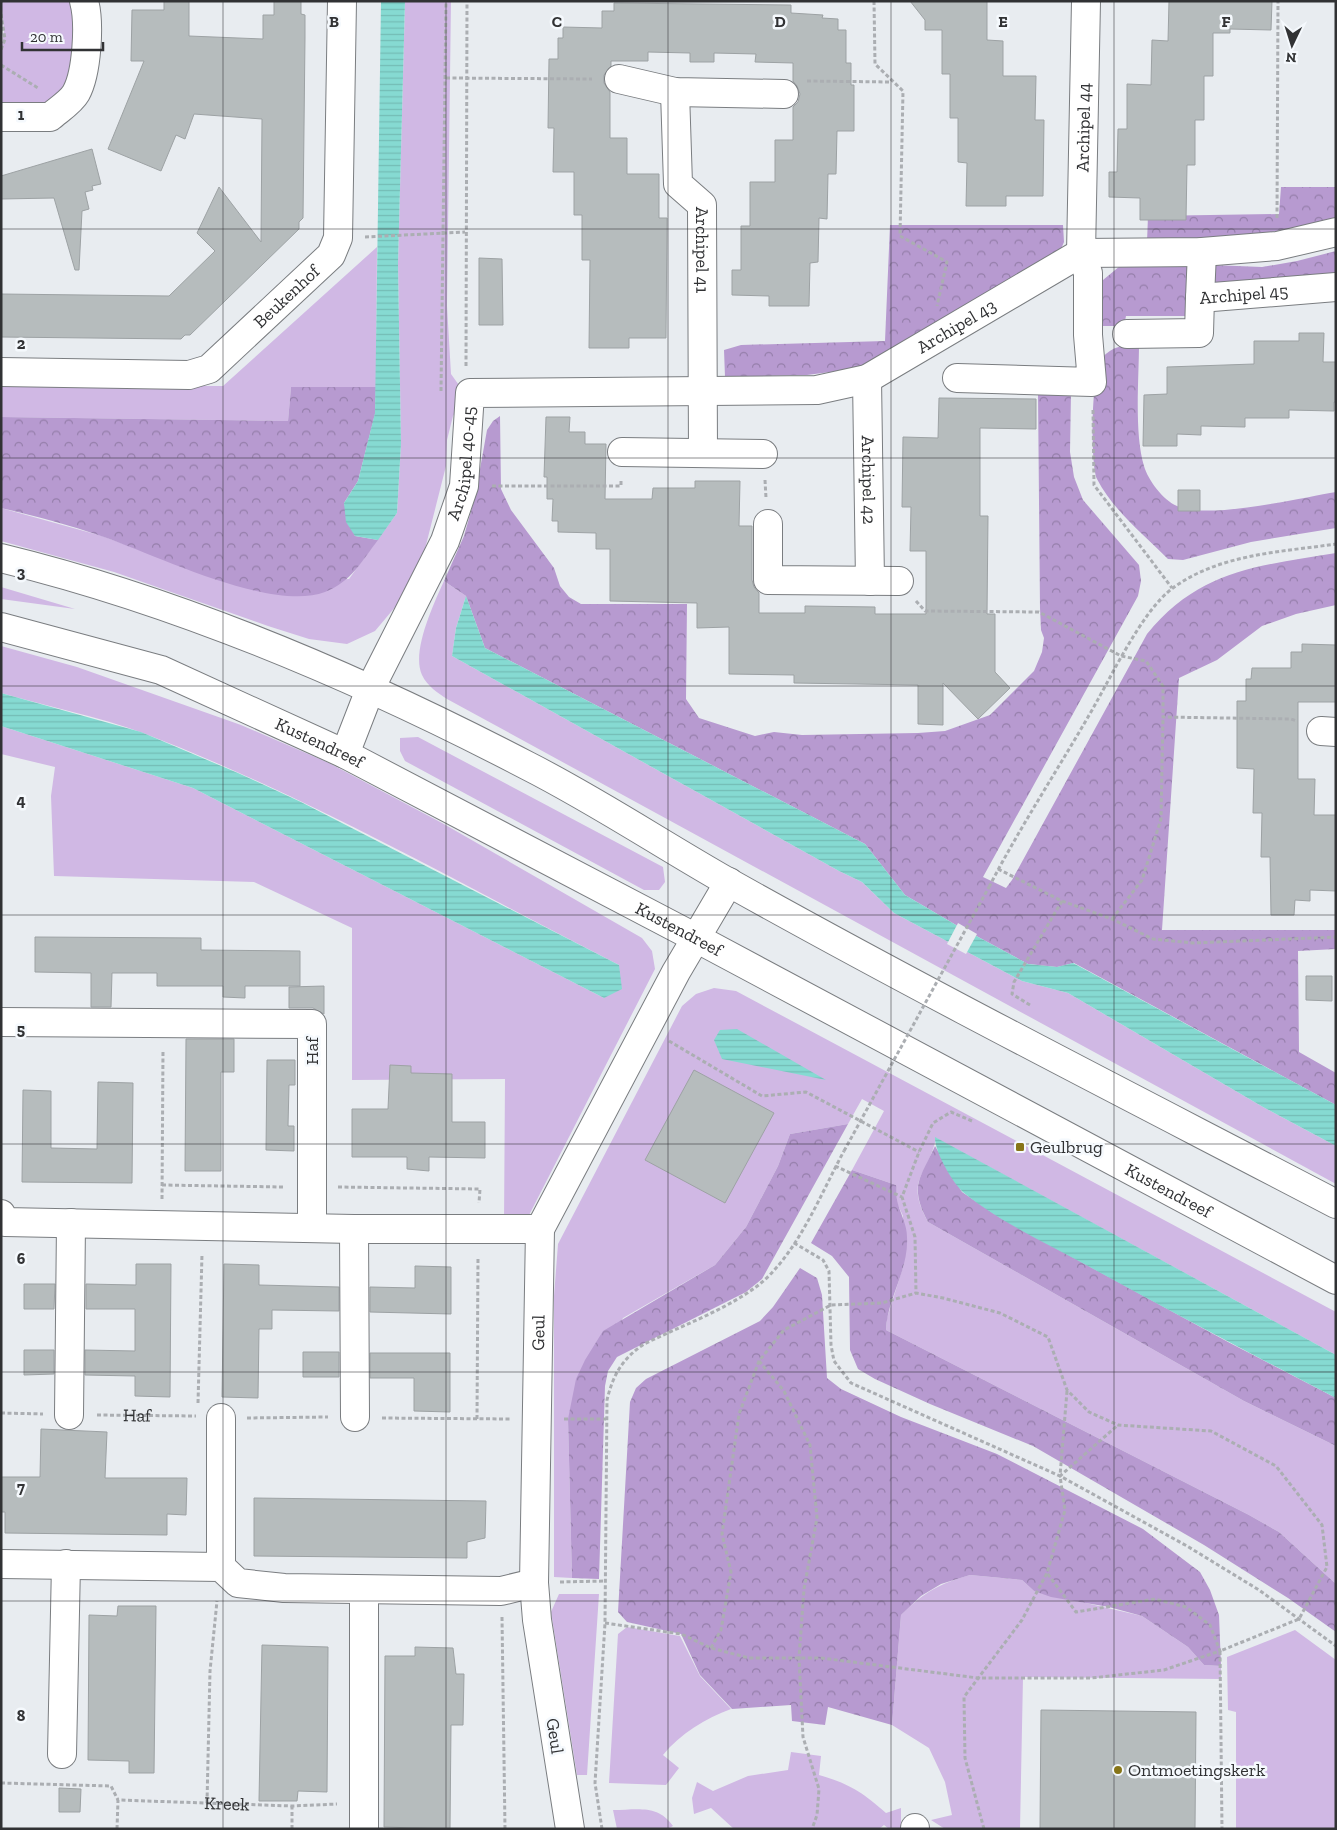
<svg xmlns="http://www.w3.org/2000/svg" width="1337" height="1830" viewBox="0 0 1337 1830" font-family="'Zilla Slab',serif">
  <style>
    .green { fill: #d0b8e4 }
    .forest { fill: url(#forest-crowns) }
    .water { fill: url(#water-rules) }
    .pier { fill: #e8ecf0 }
    .building { fill: #b6bcbd; stroke: #9da2a4 }
    .lines { fill: none; stroke-linecap: round; stroke-linejoin: round }
    .minor-casing { stroke: #7a7d80; stroke-width: 30 }
    .major-casing { stroke: #7a7d80; stroke-width: 30 }
    .path { stroke: #abaeb2; stroke-width: 3; stroke-dasharray: 4 2.5; stroke-linecap: butt }
    .minor { stroke: #fff; stroke-width: 28 }
    .major { stroke: #fff; stroke-width: 28 }
    .path-bridge { stroke: #abaeb2; stroke-width: 3; stroke-dasharray: 4 2.5; stroke-linecap: butt }
    .grid { fill: none; stroke: #313234; stroke-width: 1; stroke-opacity: 0.55 }
    .poi-dot { fill: #877518; stroke: #f5f9fd; stroke-width: 2 }
    .labels { text-anchor: middle; stroke-width: 5; stroke-linejoin: round; paint-order: stroke }
    .street-label { font-size: 18px; fill: #313234; stroke: #f5f9fd }
    .poi-label { font-size: 18px; fill: #313234; stroke: #f5f9fd; text-anchor: start }
    .grid-label { font-size: 16px; text-anchor: middle; font-weight: bold; fill: #313234; stroke: #f5f9fd; stroke-width: 5; stroke-linejoin: round; paint-order: stroke }
  </style>
  <defs>
    <pattern id="forest-crowns" width="20" height="18" patternUnits="userSpaceOnUse" patternTransform="scale(1.25)"><rect width="20" height="18" fill="#b79ad0"/><path d="M2 6a3 3 0 1 1 6 0M12 15a3 3 0 1 1 6 0" fill="none" stroke="#957eaa"/></pattern>
    <pattern id="water-rules" width="6" height="5" patternUnits="userSpaceOnUse" patternTransform="scale(1.25)"><rect width="6" height="5" fill="#86dad2"/><path d="M0 2.5h6" fill="none" stroke="#74bcb5"/></pattern>
  </defs>
  <rect width="100%" height="100%" fill="#e8ecf0"/>
  <path class="green" d="M1 1H72C76 30 76 88 47 105 38 110 13 111 1 112V55L4 30Z
    M405 1H451L447 306 451 374 466 395 453 416 447 440 446 466 424 553 401 600 375 631 347 644 309 639 268 626 114 572 1 541V508L102 536 235 585 349 579 397 513 401 444 398 264Z
    M377 247 376 387H291L288 421 1 417V386H223Z
    M444 581 466 596 456 628 452 656 839 871 862 882 894 913 1022 981 1068 993 1263 1107 1336 1146V1184L447 699C438 693 427 686 422 675 411 652 434 603 444 581Z
    M1 587 75 609 1 599Z
    M1 646 77 667 241 725 329 763 442 823 642 938 652 951 655 969 525 1223H504L505 1079 352 1080V928L254 882 54 876 51 796 55 767 1 754V726L193 788 604 998 619 965C462 885 308 796 143 733 100 717 46 706 1 693Z
    M418 737 663 867 665 882 659 890H644L405 761 400 751V738Z
    M714 988 736 991 1336 1312V1355L936 1138C928 1177 904 1178 928 1222L1244 1401 1336 1446V1584L1279 1532 1249 1515 886 1330 887 1318 904 1264 903 1216 897 1203 896 1185 852 1170 884 1111 862 1099 848 1124 790 1134 778 1166 746 1227 715 1265 623 1318 568 1419 572 1578 554 1577V1296L558 1244 682 1006 696 994Z
    M970 1575 1022 1580 1034 1591 1142 1616 1188 1647 1204 1665 1221 1666V1679L1023 1677 1020 1829H945L931 1820 952 1815 945 1782 929 1748 892 1725 901 1615C926 1591 937 1585 970 1575Z
    M559 1594H599L587 1775H577L551 1612Z
    M627 1627 680 1636 700 1676 731 1709C706 1718 680 1734 663 1755L679 1768 666 1785 609 1783 618 1634Z
    M1295 1630 1336 1660V1829H1236V1712L1228 1710 1227 1657Z
    M791 1752 821 1756 819 1775C850 1784 862 1792 886 1813L901 1808V1829H889L884 1825 879 1829H734L711 1808 694 1814 692 1798 697 1782 713 1791 748 1776 788 1770Z
    M613 1810C637 1810 658 1804 673 1826L667 1829H617Z"/>
  <path class="forest" d="M1281 187H1336V220L1249 236 1147 242 1148 216 1279 214Z
    M890 225H1063L1064 242 1061 249 890 355 853 369 807 375 725 377 724 350 741 345 885 341Z
    M1336 251V278L1211 290 1212 265 1262 267 1297 261Z
    M1120 266H1189L1186 316H1126L1124 326H1101L1103 280Z
    M1139 344C1139 379 1134 432 1144 466 1148 480 1163 500 1177 506 1208 520 1300 498 1336 492V528L1251 542 1183 560 1168 559C1143 534 1113 510 1097 479 1090 464 1091 371 1102 358 1112 346 1124 345 1139 344Z
    M291 387H376L375 414 358 481 344 503 355 536 378 540C362 561 351 582 325 592 271 612 158 556 104 537 70 525 35 516 1 508V417L288 421Z
    M1071 392 1070 452 1074 477 1083 500 1139 565 1141 581 1138 596 983 877 1006 888 1012 880 1147 634C1200 569 1259 566 1336 553V605L1296 614 1262 626 1217 660 1179 678 1162 930H1336V949L1298 951 1299 1052 1336 1073V1105L1074 963 1057 967 1028 964 956 925 905 895 865 844 485 648 466 596 444 581 464 536 475 497 487 430 493 421 500 416 501 489 511 510 554 568 560 586 569 597 581 604H687L686 699 699 718 755 736 774 732 802 735 918 733 945 731 990 715 1034 671 1042 652 1044 638 1041 630 1040 608 1038 393Z
    M848 1124 762 1279 746 1292 617 1357 608 1371 605 1386 599 1579 572 1578 568 1419 576 1379 585 1360 603 1331 715 1265 746 1227 778 1166 790 1134Z
    M935 1146 962 1192 999 1217 1228 1342 1336 1398V1446L1244 1401 928 1222C909 1186 920 1179 935 1146Z
    M852 1170 896 1185C897 1191 896 1198 898 1204 901 1215 907 1225 907 1237 909 1270 887 1299 886 1330L1249 1515 1279 1532 1336 1584V1632L1288 1598 1204 1545 1033 1446 930 1404 875 1379 858 1369 850 1350 849 1277 832 1256 811 1243Z
    M800 1268 817 1278 822 1295 827 1378 841 1389 901 1417 997 1454 1143 1529 1200 1572 1210 1590 1219 1615 1221 1666 1204 1665 1188 1647 1142 1616 1109 1607 1051 1597 1034 1591 1022 1580 970 1575 941 1584 921 1596 901 1615 892 1725 828 1707 825 1725 792 1721 791 1705 732 1709 700 1675 681 1634 627 1622 618 1612 630 1402 636 1388 646 1379 760 1321 773 1307Z"/>
  <path class="water" d="M381 1H405L398 264 401 444 397 513 378 540 355 536 346 522 344 503 358 481 375 413Z
    M466 596 485 648 865 844 905 895 956 925 1028 964 1057 967 1073 963 1336 1105V1146L1263 1107 1068 993 1022 981 894 913 862 882 839 871 452 656 456 628Z
    M1 693 141 732 238 773 301 802 619 965 622 989 604 998 193 788 1 726Z
    M737 1029 826 1080 722 1059 714 1040 720 1030Z
    M935 1137 1336 1355V1398C1253 1355 1170 1311 1088 1266 1047 1243 1001 1223 964 1193 953 1184 934 1151 935 1137Z"/>
  <path class="pier" d="M958 923 977 934 966 954 947 944Z"/>
  <path class="building" d="M164 1H189V36L263 39V15H274V1H301V14L305 15V37L303 218 299 222V229L190 335H185L181 339 1 337V294L169 296 215 251 197 233 219 187 261 242 262 119 194 114 185 139 176 135 161 171 108 149 144 61H131L132 10H164Z
    M910 1H987V40L1003 41V76H1036L1035 120H1044L1043 196H1006V206H966L967 163 958 162V118H950V74H942V30H925V20Z
    M1169 1H1272L1271 30 1230 29V33H1213V76H1204V120H1195V165H1187L1186 220H1140V198L1109 197V172H1117L1118 129H1127V84L1151 85 1152 40 1168 41Z
    M614 3 791 5V13L823 15 822 18 838 19V30H846V63H851V85H854V131H837L836 174H828L827 219 819 218 818 262 810 263 809 306H769V296L732 295V270H741V226H750V182H775V140H793V107L798 102 800 94 797 86 793 81V63L755 62 756 54 714 53V62H690V53L648 52V61H611V66L604 75V83L610 92V138H627V174H659V218H667L666 338H629V348H589L590 260H582V215H574V172H553L554 128H548L549 59H558V38H563V27L602 28V11H614Z
    M92 149 101 184 92 186 93 190 85 192 89 209 82 211 79 270H75L54 198 1 199V176Z
    M479 258 502 259 503 325H479Z
    M1299 333H1324L1323 362H1336V402H1334V411L1289 410V418H1245V427L1201 426V435L1177 434V446H1143L1144 395 1167 394V367L1254 364V341H1299Z
    M939 398 1036 399V429L980 428V516H988L987 614H995V672L1010 688 978 719 943 683V725L918 724V685L794 683V675L729 674V627L697 628V603L610 601V549H596V533L558 532V521H552L553 499H547V477H544L546 417H570L569 432H585V444H606L605 499H652L653 488H695V481H740L739 526H752V580L754 587 759 593V613H805V606L875 607V614H926V551H910L911 507H902L903 437 938 438Z
    M1178 490H1200V511H1178Z
    M1302 644 1336 645V702H1298V779H1315L1314 815H1336V891L1310 890V901L1295 900 1294 915H1271L1270 857H1261L1262 813H1253L1254 769 1237 768V701H1246V679H1251L1252 668H1291V652H1302Z
    M35 937 201 938V950L300 951V986H245V998L223 997V986H157V973H112L111 1007H91V973L35 972Z
    M1306 976H1332V1001L1306 1000Z
    M324 986V1014L313 1008H289V987Z
    M186 1039H234V1072H221V1171H185Z
    M267 1060H295V1085H289L288 1126H294V1151L266 1150Z
    M390 1065 411 1066V1073L452 1074V1122H485V1158L429 1157V1171L407 1169V1157H352V1109H388Z
    M694 1070 774 1113 725 1203 645 1160Z
    M98 1082 133 1083 132 1183 22 1182 23 1090 51 1091V1148L97 1149Z
    M136 1264H171L170 1397 135 1396V1376L85 1375V1350L135 1351V1309H86V1284L136 1285Z
    M224 1264 259 1265V1285L339 1287V1311L272 1310V1329H259L258 1398 222 1397Z
    M415 1266 451 1267V1314L370 1312V1287L415 1288Z
    M24 1284H55L54 1309H24Z
    M24 1350H54V1374L24 1375Z
    M303 1352H339V1377H303Z
    M370 1353H450V1412L414 1411V1378H370Z
    M41 1429 107 1432 105 1478H187L186 1515 167 1514V1535L5 1533V1512H1V1477H40Z
    M254 1498 486 1501 485 1538 467 1542V1558L254 1556Z
    M118 1606H156L154 1773H129V1761L88 1760 89 1615 117 1616Z
    M262 1645 328 1647 327 1792 298 1791 297 1801H259Z
    M415 1647 453 1648 456 1674H464L463 1725H451L450 1829 384 1827 385 1656H415Z
    M1041 1710 1196 1712 1195 1829H1040Z
    M59 1788 81 1789 80 1812H59Z"/>
  <g class="lines">
    <g class="minor-casing">
      <g id="minor">
        <path d="M619 79 675 92 784 94"/>
        <path id="s3" d="M675 92 678 184 702 205 703 453"/>
        <path d="M1 117H50C58 110 71 102 76 93 87 73 90 23 84 1"/>
        <path d="M1200 298 1202 252"/>
        <path id="s4" d="M1127 334 1199 333 1200 298 1336 287"/>
        <path id="s5" d="M1 372 189 375 209 369 331 255 338 238 342 1"/>
        <path id="s6" d="M957 378 1092 382 1088 335V273L1081 253 1086 1"/>
        <path id="s7" d="M867 379 870 581"/>
        <path d="M622 452 763 454"/>
        <path d="M768 524V580L899 581"/>
        <path d="M1321 731 1336 732"/>
        <path id="s8" d="M345 754 371 687 445 541 464 486 470 393 817 390 867 379 1081 253 1202 252 1277 246 1336 232"/>
        <path d="M1 1022 312 1024V1227"/>
        <path d="M1 1214 5 1222 354 1229H540"/>
        <path d="M354 1229 355 1417"/>
        <path d="M69 1415 71 1223"/>
        <path d="M1 1564 221 1567 238 1583 284 1588 501 1591 534 1583"/>
        <path d="M221 1567V1418"/>
        <path d="M364 1590V1829"/>
        <path d="M62 1754 66 1564"/>
        <path d="M915 1828V1829"/>
        <path id="s9" d="M570 1829 537 1620 534 1583 540 1229 676 972 729 882"/>
      </g>
    </g>
    <g class="major-casing">
      <g id="major">
        <path d="M1 558C182 602 363 680 528 766 597 801 661 844 728 882 928 994 1133 1098 1336 1204"/>
        <path id="s10" d="M1 627 161 670 345 754 696 938 1336 1280"/>
      </g>
    </g>
    <g class="path">
      <path d="M874 1 875 64 903 91 900 236 947 262 937 306"/>
      <path d="M1 2 2 1"/>
      <path d="M1 14 5 39 1 50"/>
      <path d="M1 65 38 88"/>
      <path d="M446 78 592 79"/>
      <path d="M807 81 891 82"/>
      <path d="M1277 218 1278 1"/>
      <path d="M365 237 465 232"/>
      <path d="M466 366 467 1"/>
      <path d="M441 391 446 1"/>
      <path d="M1093 410 1094 485 1172 588"/>
      <path d="M765 480 766 498"/>
      <path d="M492 486H621V479"/>
      <path d="M916 601 925 611 1039 612 1121 656 1146 661 1163 686V717L1291 719 1297 721"/>
      <path d="M998 869 1062 901 1112 919 1153 939 1193 943 1336 937"/>
      <path d="M989 887C1019 829 1055 774 1088 717 1109 682 1141 611 1173 588 1219 554 1281 552 1336 544"/>
      <path d="M1112 919 1142 880 1161 819 1163 717"/>
      <path d="M1030 1005 1012 994 1014 982 1062 901"/>
      <path d="M669 1041 762 1096 806 1092 919 1152"/>
      <path d="M972 1121 951 1112 933 1123 919 1152 902 1197 915 1237 916 1293 943 1298 1000 1313 1048 1337 1067 1390 1089 1412 1118 1425 1211 1431 1276 1466 1322 1525 1327 1567 1299 1619 1220 1651 1222 1829"/>
      <path d="M835 1166 902 1197"/>
      <path d="M162 1185 284 1187"/>
      <path d="M338 1187 480 1189 479 1203"/>
      <path d="M162 1199 163 1050"/>
      <path d="M794 1243 823 1260 829 1271 831 1345 834 1361 851 1383 1060 1476 1187 1546 1259 1590 1336 1646"/>
      <path d="M759 1361 784 1391 810 1445 817 1518 804 1589 799 1658 803 1737 819 1789 817 1815 812 1829"/>
      <path d="M1067 1391 1060 1476 1118 1425"/>
      <path d="M198 1403 202 1254"/>
      <path d="M1 1413 43 1414"/>
      <path id="s1" d="M97 1415 196 1416"/>
      <path d="M247 1418 328 1417"/>
      <path d="M382 1418 510 1419"/>
      <path d="M477 1419 478 1257"/>
      <path d="M564 1419H606"/>
      <path d="M560 1582 605 1581"/>
      <path d="M502 1617 505 1829"/>
      <path d="M605 1623 681 1634 711 1648 749 1658H821L978 1678H1091L1164 1670 1220 1651 1210 1625 1186 1607 1155 1599 1076 1612 1047 1573"/>
      <path d="M711 1648 721 1630 731 1572 722 1534 739 1414 759 1361 784 1330 831 1305 882 1303 916 1293"/>
      <path d="M1 1783 111 1786 118 1800"/>
      <path d="M207 1803 210 1671 217 1601"/>
      <path id="s2" d="M117 1829 118 1800 292 1806 337 1804"/>
      <path d="M292 1829V1806"/>
      <path d="M602 1829 595 1783 605 1623 607 1400C613 1375 622 1359 644 1344 681 1326 723 1311 756 1287 797 1256 820 1195 844 1151"/>
      <path d="M984 1829 965 1758 964 1697 1022 1620 1047 1573 1065 1510 1060 1476"/>
    </g>
    <use href="#minor" class="minor"/>
    <use href="#major" class="major"/>
    <path class="path-bridge" d="M844 1151 989 887"/>
  </g>
  <path class="grid" d="M223 1V1829M446 1V1829M668 1V1829M891 1V1829M1114 1V1829M1 229H1336M1 458H1336M1 686H1336M1 915H1336M1 1144H1336M1 1372H1336M1 1601H1336"/>
  <g class="poi-dot">
    <rect x="1015" y="1142" width="10" height="10" rx="2.5"/>
    <circle cx="1118" cy="1770" r="5"/>
  </g>
  <g class="labels">
    <g class="street-label">
      <text dy="6" stroke="none"><textPath href="#s6" startOffset="391">Archipel 44</textPath></text>
      <text dy="6" stroke="none"><textPath href="#s3" startOffset="169">Archipel 41</textPath></text>
      <text dy="6" stroke="none"><textPath href="#s5" startOffset="315">Beukenhof</textPath></text>
      <text dy="6" stroke="none"><textPath href="#s4" startOffset="151">Archipel 45</textPath></text>
      <text dy="6" stroke="none"><textPath href="#s8" startOffset="889">Archipel 43</textPath></text>
      <text dy="6" stroke="none"><textPath href="#s8" startOffset="316">Archipel 40-45</textPath></text>
      <text dy="6" stroke="none"><textPath href="#s7" startOffset="101">Archipel 42</textPath></text>
      <text dy="6" stroke="none"><textPath href="#s10" startOffset="340">Kustendreef</textPath></text>
      <text dy="6" stroke="none"><textPath href="#s10" startOffset="745">Kustendreef</textPath></text>
      <text transform="translate(312 1051) rotate(-90)" y="6">Haf</text>
      <text dy="6" stroke="none"><textPath href="#s10" startOffset="1300">Kustendreef</textPath></text>
      <text dy="6" stroke="none"><textPath href="#s9" startOffset="499">Geul</textPath></text>
      <text dy="6" stroke="none"><textPath href="#s1" startOffset="40">Haf</textPath></text>
      <text transform="translate(555 1736) rotate(81)" y="6">Geul</text>
      <text dy="6" stroke="none"><textPath href="#s2" startOffset="138">Kreek</textPath></text>
    </g>
    <g class="poi-label">
      <text x="1030" y="1153">Geulbrug</text>
      <text x="1128" y="1776">Ontmoetingskerk</text>
    </g>
  </g>
  <g class="grid-label">
    <text x="334" y="27">B</text>
    <text x="557" y="27">C</text>
    <text x="780" y="27">D</text>
    <text x="1003" y="27">E</text>
    <text x="1226" y="27">F</text>
    <text x="21" y="120">1</text>
    <text x="21" y="349">2</text>
    <text x="21" y="578">3</text>
    <text x="21" y="806">4</text>
    <text x="21" y="1035">5</text>
    <text x="21" y="1264">6</text>
    <text x="21" y="1493">7</text>
    <text x="21" y="1721">8</text>
  </g>
  <rect width="1337" height="1830" fill="none" stroke="#313234" stroke-width="5"/>
  <g transform="translate(1292 45) rotate(184)" stroke="#f5f9fd" stroke-width="4" paint-order="stroke">
  <path d="M0-4L9 19L0 12L-9 19Z" fill="#313234"/>
  <text y="-8" font-size="14" font-weight="bold" text-anchor="middle" fill="#313234">N</text>
  </g>
  <path d="M22 42v8h81v-8" fill="none" stroke="#313234" stroke-width="2.5"/>
  <text x="30" y="42" font-size="15" fill="#313234" stroke="#f5f9fd" stroke-width="4" paint-order="stroke">20 m</text>
</svg>
